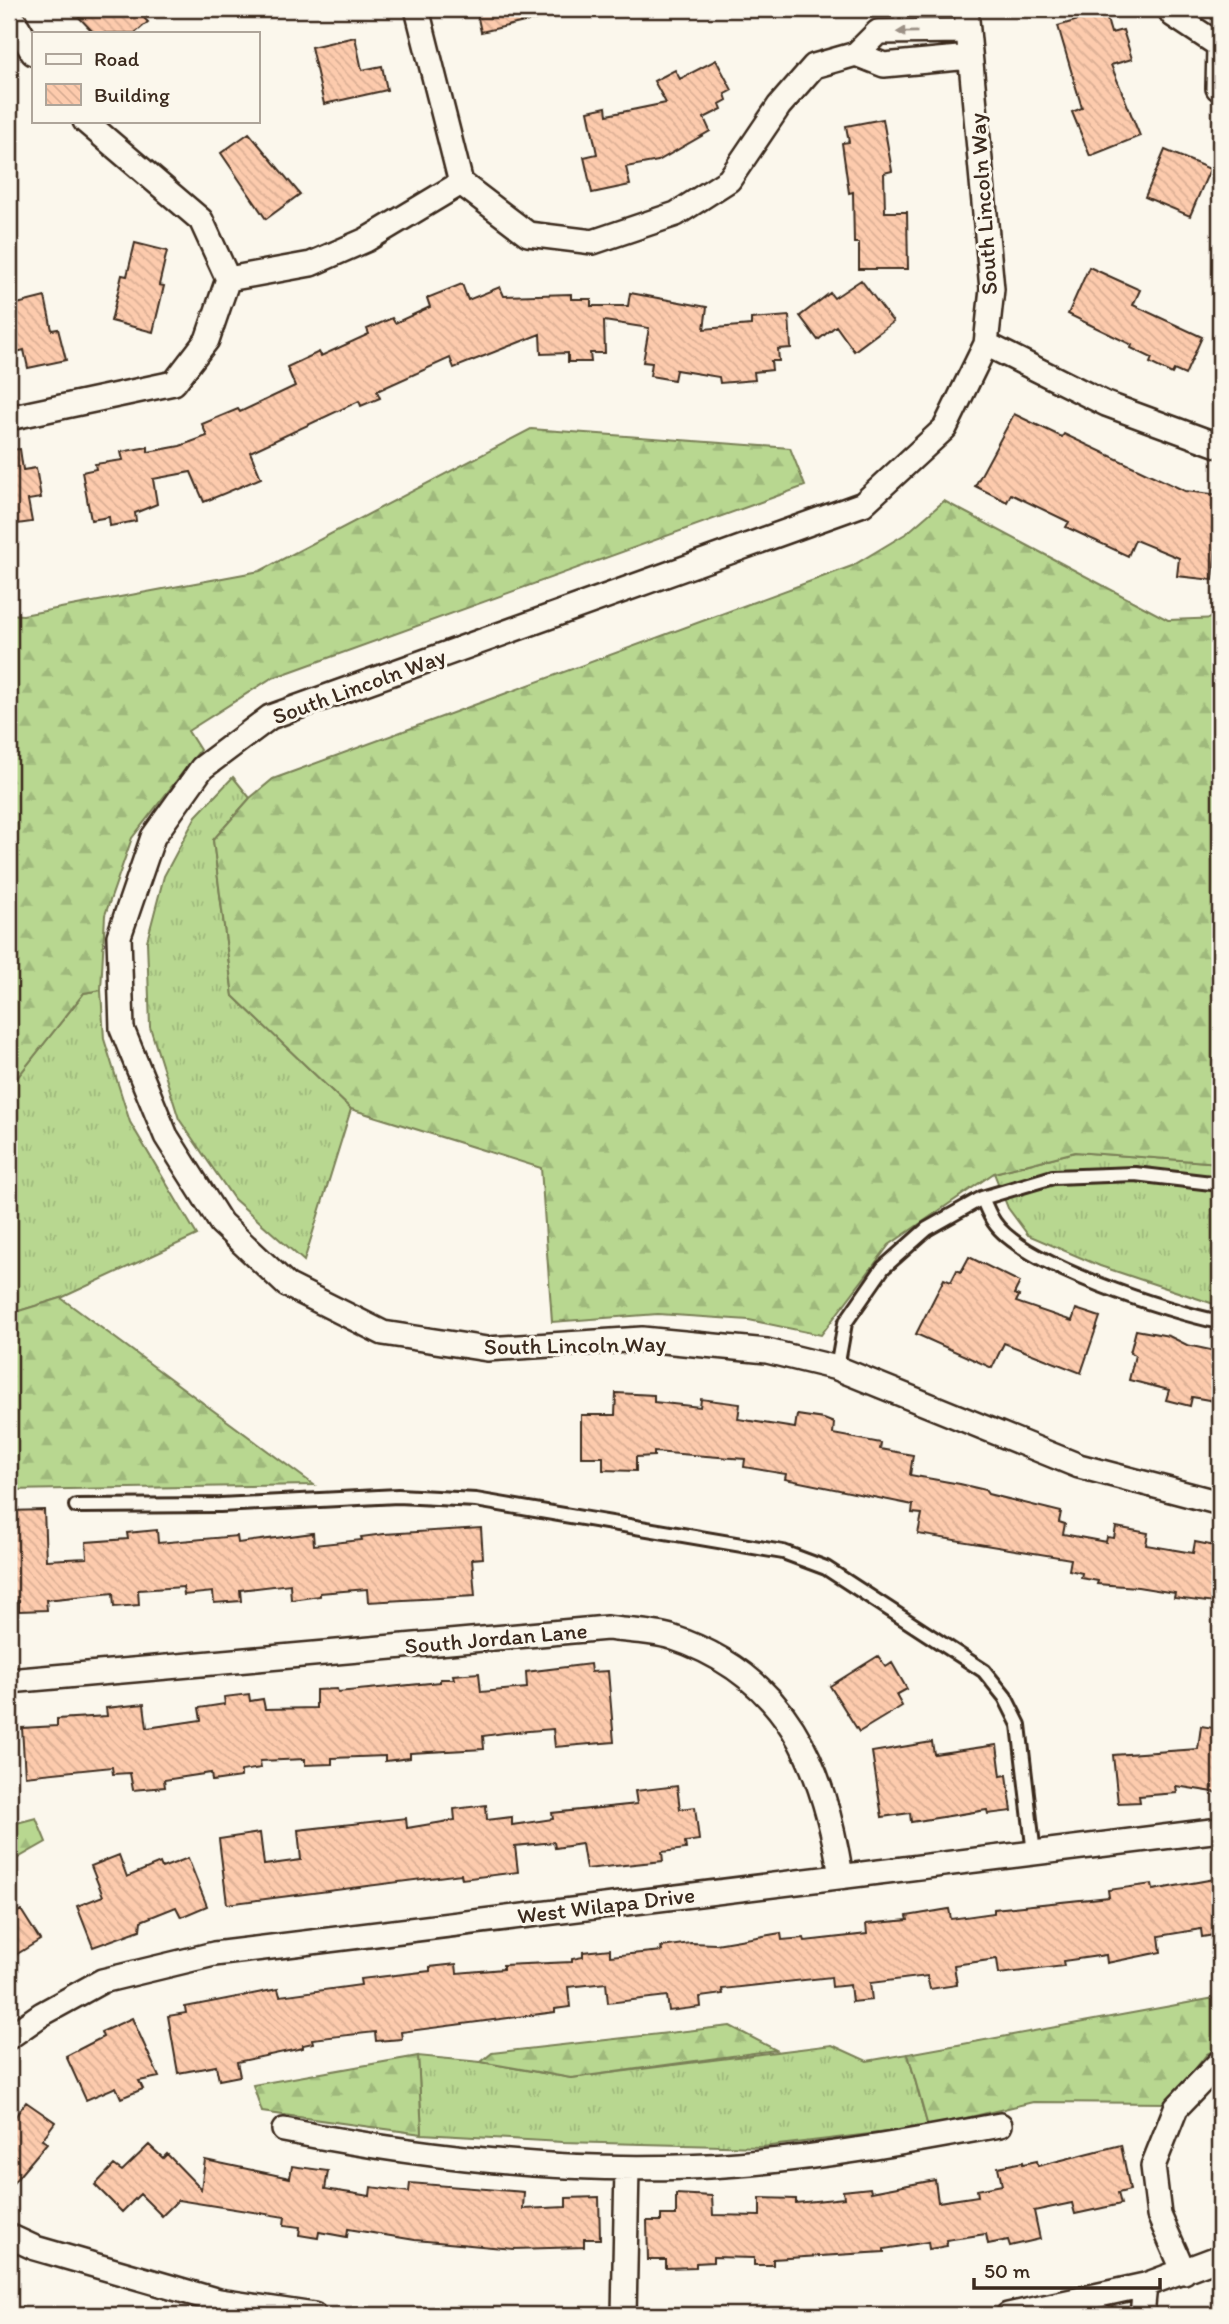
<svg xmlns="http://www.w3.org/2000/svg" width="1229" height="2324" viewBox="0 0 1229 2324" font-family="Itim,sans-serif">
  <style>
    .grass { fill: url(#grass-tufts); stroke: #7a8057; stroke-width: 2 }
    .forest { fill: url(#forest-firs); stroke: #7a8057; stroke-width: 2 }
    .building { fill: url(#building-back-hatch); stroke: #3b2a1e; stroke-width: 2 }
    .lines { fill: none; stroke-linecap: round; stroke-linejoin: round }
    .lane-casing { stroke: #3b2a1e; stroke-width: 18 }
    .street-casing { stroke: #3b2a1e; stroke-width: 28 }
    .lane { stroke: #fbf7ec; stroke-width: 12 }
    .street { stroke: #fbf7ec; stroke-width: 23 }
    .oneway { fill: #9b9085 }
    .labels { text-anchor: middle; stroke-width: 6; stroke-linejoin: round; paint-order: stroke }
    .street-label { font-size: 23px; fill: #3b2a1e; stroke: #fbf7ec }
  </style>
  <defs>
    <pattern id="grass-tufts" width="24" height="20" patternUnits="userSpaceOnUse" patternTransform="scale(1.75)"><rect width="24" height="20" fill="#b8d790"/><path d="M3 7l-1-3M5 7V3M7 7l1-3M15 17l-1-3M17 17v-4M19 17l1-3" fill="none" stroke="#9fb97c"/></pattern>
    <pattern id="forest-firs" width="22" height="20" patternUnits="userSpaceOnUse" patternTransform="scale(1.75)"><rect width="22" height="20" fill="#b8d790"/><path d="M5 1l3.5 6h-7zM16 11l3.5 6h-7z" fill="#9fb97c"/></pattern>
    <pattern id="building-back-hatch" width="6" height="6" patternUnits="userSpaceOnUse" patternTransform="scale(1.75)"><rect width="6" height="6" fill="#fdcbad"/><path d="M-1 5l2 2M0 0l6 6M5-1l2 2" fill="none" stroke="#daae94"/></pattern>
  </defs>
  <rect width="100%" height="100%" fill="#fbf7ec"/>
  <filter id="ink" filterUnits="userSpaceOnUse"><feTurbulence type="fractalNoise" baseFrequency=".0143" numOctaves="2"/><feDisplacementMap in="SourceGraphic" scale="14" xChannelSelector="R" yChannelSelector="G"/><feConvolveMatrix kernelMatrix="1 2 1 2 8 2 1 2 1" color-interpolation-filters="sRGB"/></filter>
  <g filter="url(#ink)">
    <path class="grass" d="M233 777 250 798 213 840 233 996 351 1109 304 1261 234 1199 179 1119 150 1027 147 941 164 876 196 816Z
      M101 990 104 1039 130 1122 197 1235 61 1298 9 1314V1088L84 993Z
      M1075 1152 1220 1163V1306L1100 1266 1028 1235 1008 1208 994 1173Z
      M832 2045 867 2061 908 2054 928 2127 762 2147 562 2142 422 2134 418 2056 481 2062 571 2078Z"/>
    <path class="forest" d="M531 429 790 448 805 486 270 679 188 731 200 750 132 838 105 915 101 990 84 993 9 1088V614L23 615 260 571Z
      M944 501 1168 620 1220 618V1163L1075 1152 994 1173 889 1245 821 1335 749 1320 658 1314 552 1322 541 1168 351 1109 233 996 213 840 250 798 273 779 852 566 907 533Z
      M61 1298 314 1485 9 1490V1314Z
      M36 1818 46 1842 9 1863V1825Z
      M1220 1997V2047L1207 2054 1168 2103 1033 2102 928 2127 908 2054Z
      M730 2026 776 2050 571 2078 481 2062 492 2053Z
      M418 2056 422 2134 262 2112 253 2085Z"/>
    <path class="building" d="M71 9H135L148 22 135 33H94Z
      M476 9H545L546 17 481 32Z
      M1105 12 1111 33 1123 30 1132 59 1111 65 1140 136 1090 156 1072 112 1082 108 1058 26Z
      M355 37 362 70 382 66 387 90 324 104 311 47Z
      M716 60 732 90 725 94 727 100 720 104 722 109 704 118 710 131 658 161 626 167 630 185 592 193 584 157 597 154 588 111 606 107 607 115 666 103 654 81 675 70 680 79Z
      M883 119 892 171 884 173 885 212H907L908 269H859V243H854L853 192 849 193 842 143 849 142 846 126Z
      M249 133 300 194 266 219 221 153Z
      M1165 150 1210 169 1190 216 1145 197Z
      M135 243 167 251 159 285 164 286 153 332 111 321 122 275 127 276Z
      M1089 267 1140 290 1133 305 1202 337 1185 375 1174 370 1172 374 1150 363 1152 358 1131 348 1132 345 1068 314Z
      M861 280 893 322 854 351 836 326 818 340 800 316 830 293 834 298Z
      M462 284 468 300 500 287 504 296 571 294V299H591V306H628L630 293 669 300 707 307 704 329 751 325V319L789 316 791 348 778 349 779 361H771L772 370 754 372 755 380 720 383 719 377 676 370 674 380 650 376 652 363 643 362 649 328 604 321 605 353H590L591 362H568V353L541 354 540 334 454 368 450 358 377 391 380 398 361 406 359 401 250 452 261 478 204 502 191 472 153 479 157 504 135 513 136 521 110 526 109 517 91 520 82 472 96 469 95 464 123 460 121 452 148 447V452L180 446 207 436 202 424 238 409 240 412 295 386 287 367 319 352 321 356 369 334 367 329 392 318 395 323 430 307 427 298Z
      M45 297 52 330 58 329 66 360 28 368 24 350 9 354V306Z
      M1014 414 1062 437 1064 434 1185 491 1220 495 1213 580 1177 576 1179 558 1135 540 1128 556 1066 527 1069 522 1011 494 1007 502 975 486Z
      M20 449 23 470 36 468 41 498 28 500 32 522 9 525V450Z
      M969 1257 1020 1282 1014 1294 1019 1296 1016 1302 1072 1321 1076 1309 1100 1317 1081 1373 1004 1343 992 1368 916 1334 944 1279 951 1282 957 1270 961 1272Z
      M1136 1330 1169 1336 1187 1345 1220 1352V1402L1192 1397 1190 1406 1166 1400 1169 1390 1129 1380 1135 1355 1130 1353Z
      M616 1393 654 1395V1402L700 1407 701 1399 740 1404 738 1419 795 1428 797 1415 824 1419 834 1423 833 1434 881 1443 880 1449 913 1455 910 1475 960 1484 985 1490 988 1494 1061 1512 1059 1522 1065 1524 1063 1534 1106 1542 1107 1537 1114 1538 1116 1527 1148 1533 1146 1545 1193 1553 1195 1542 1220 1547 1215 1603 1174 1598 1175 1593 1138 1587 1097 1584 1098 1581 1081 1578 1082 1573 1069 1570 1071 1559 918 1534 922 1514 912 1513 913 1505 785 1479 786 1474 744 1467 745 1459 654 1452V1456L636 1457V1471L603 1470V1457H581V1415H615Z
      M44 1510 46 1560 87 1558 86 1542 128 1539 127 1533 157 1530 158 1543 237 1536 238 1543 313 1533 314 1545 362 1540 361 1537 384 1534 481 1528 483 1558 472 1559 475 1596 368 1602 367 1589 320 1593V1596L291 1600 290 1584 240 1590 241 1601 214 1603 213 1592 184 1595 183 1587 138 1590 139 1605 114 1607 113 1593 46 1600 47 1610 19 1611V1601L12 1602 9 1511Z
      M878 1656 886 1667 892 1663 907 1689 896 1695 902 1706 859 1732 830 1686Z
      M590 1664 591 1672 608 1671 614 1742 555 1747 553 1729 504 1733 483 1736 484 1749 410 1753V1758L385 1761V1756L332 1758V1764L305 1765V1759L260 1761 261 1768 241 1771V1777L212 1781 211 1773 164 1780 165 1787 133 1790 130 1773 113 1774 112 1767 25 1776 22 1728 57 1726V1719L107 1716 106 1708 144 1704 147 1728 201 1720 199 1708 225 1704 224 1697 249 1694 250 1701 263 1699 265 1709 316 1708V1690L337 1689 338 1692 440 1682V1679H454L453 1675 479 1673 481 1692 527 1688 526 1672Z
      M1201 1726 1220 1729V1793L1176 1786 1177 1793 1139 1796 1140 1802 1118 1803 1113 1755 1198 1749Z
      M932 1742 934 1754 997 1745 1001 1776 1007 1775 1012 1811 988 1814 987 1810 911 1822 910 1813 882 1817 872 1752Z
      M677 1786 680 1809 695 1807 699 1840 685 1842 686 1849 662 1852 663 1861 586 1869 582 1844 555 1848 554 1842 515 1846 518 1872 462 1879 461 1874 227 1904 219 1839 260 1833 264 1865 301 1860 298 1830 406 1818 407 1828 455 1820 454 1809 486 1805 487 1820 512 1817V1825L553 1819 552 1813 637 1804 635 1791Z
      M119 1855 127 1877 160 1863 162 1868 188 1858 207 1906 181 1917 176 1907 141 1921 140 1930 93 1947 77 1906 103 1896 91 1866Z
      M1220 1878V1934L1202 1937 1201 1929 1159 1936 1161 1952 1107 1963 1106 1955 1063 1961 1064 1966 999 1974 997 1959 954 1965 957 1985 930 1989 927 1976 870 1983 872 2000 852 2002 850 1985 832 1987 831 1977 722 1989 723 1994 700 1997 701 2007 669 2011 667 1996 608 2003 606 1983 568 1987 570 2007 555 2009V2012L401 2032 402 2039 376 2041 375 2032 312 2039 313 2043 303 2045V2048L237 2062 240 2076 219 2080 216 2066 178 2073 168 2016 186 2013 185 2007 278 1989 280 1996 361 1985 360 1979 430 1971V1967L456 1964 457 1973 503 1969V1965L572 1962V1959L583 1957V1952L610 1949V1956L662 1951 661 1947 691 1943 716 1944 781 1933 782 1940 804 1938 805 1941 867 1934 866 1924 908 1920 907 1916 949 1909 951 1919 994 1913V1909L1109 1897 1108 1890 1152 1884 1153 1890Z
      M21 1910 40 1940 9 1959V1918Z
      M132 2018 159 2077 139 2081 143 2089 121 2098 116 2087 86 2100 66 2056 103 2037 101 2032Z
      M26 2102 55 2122 42 2140 47 2143 9 2188V2125Z
      M149 2145 163 2158 167 2154 201 2189 205 2160 290 2178 292 2166 328 2171 325 2189 370 2196 371 2187 409 2192 410 2183 524 2192 523 2209 566 2207V2198L599 2197 600 2239H584V2247L514 2249 415 2240 348 2229 347 2237 319 2232 318 2238 299 2235 300 2227 284 2225 285 2217 178 2200 162 2216 140 2194 122 2212 95 2185 114 2165 122 2171Z
      M1121 2145 1130 2190 1118 2193 1121 2204 1075 2214 1072 2203 1034 2211 1040 2239 1010 2246 1008 2240 988 2244 986 2234 946 2240 947 2246 929 2249 928 2242 884 2249V2252L773 2259V2265H754V2258L713 2257V2262L696 2263V2267L666 2268V2260H648L647 2221H661V2215H676V2194L712 2196 713 2215 760 2216V2198L796 2199V2203L844 2198 843 2191 870 2188 871 2192 935 2180 938 2202 978 2196 977 2190 1002 2185 998 2167 1023 2162V2164L1037 2161 1038 2166Z"/>
    <g class="lines">
      <g class="lane-casing">
        <path id="lane" d="M982 1198C986 1206 989 1215 994 1222 1023 1265 1169 1312 1220 1322
          M837 1368 845 1323 883 1268 927 1229 982 1198 1053 1177 1135 1174 1220 1184
          M76 1506 220 1505 398 1496 476 1500 783 1552 826 1568 984 1671 1005 1697 1019 1725 1034 1854"/>
      </g>
      <g class="street-casing">
        <path id="street" d="M417 9 461 183 528 234 593 242 676 214 729 180 779 106 814 66 856 54 878 32 968 31
          M966 9 992 289 986 344 945 428 863 504 270 717 202 768 153 837 119 936 122 1029 166 1136 221 1223 287 1285 383 1333 487 1349 642 1339 767 1351 837 1368 1079 1466 1220 1503
          M1169 9 1173 15 1220 46
          M9 12 33 53
          M856 54 884 65 970 57
          M1218 88 1219 46
          M85 121 201 220 228 279
          M228 279 311 264 366 240 461 183
          M986 344 1106 404 1220 446
          M9 418 174 383 207 340 228 279
          M9 1681 607 1628C627 1631 651 1631 671 1637 787 1675 823 1765 841 1876
          M9 2037 42 2014 102 1981 214 1954 1220 1830
          M284 2130C432 2159 588 2176 738 2164 826 2157 914 2141 1000 2125
          M9 2236 35 2248 219 2301 314 2315
          M1184 2272 1159 2215 1153 2166 1176 2108 1220 2062
          M624 2315 627 2168
          M1008 2315 1145 2285 1220 2257
          M1142 2315 1145 2285"/>
      </g>
      <use href="#lane" class="lane"/>
      <use href="#street" class="street"/>
    </g>
    <defs><path id="oneway-solid" d="M-6-.8H1V-3.2L6.5 0L1 3.2V.8H-6Z" transform="scale(1.75)"/></defs>
    <use class="oneway" href="#oneway-solid" transform="translate(907 32) rotate(179)"/>
  </g>
  <g class="labels">
    <g class="street-label">
      <text transform="translate(983 204) rotate(-94)" y="8">South Lincoln Way</text>
      <text transform="translate(359 686) rotate(-20)" y="8">South Lincoln Way</text>
      <text transform="translate(575 1345) rotate(-1)" y="8">South Lincoln Way</text>
      <text transform="translate(496 1638) rotate(-5)" y="8">South Jordan Lane</text>
      <text transform="translate(606 1905) rotate(-7)" y="8">West Wilapa Drive</text>
    </g>
  </g>
  <rect width="1229" height="2324" fill="none" stroke="#fbf7ec" stroke-width="35"/>
  <rect x="18" y="18" width="1194" height="2289" fill="none" stroke="#3b2a1e" stroke-width="2.5" filter="url(#ink)"/>
  <rect x="32" y="32" width="228" height="91" fill="#fbf7ec" stroke="#aea59a" stroke-width="2"/>
  <rect x="46" y="54" width="35" height="10" fill="#fbf7ec" stroke="#aea59a" stroke-width="2"/>
  <text x="94" y="66" font-size="21" fill="#3b2a1e">Road</text>
  <rect x="46" y="84" width="35" height="21" fill="url(#building-back-hatch)" stroke="#aea59a" stroke-width="2"/>
  <text x="94" y="102" font-size="21" fill="#3b2a1e">Building</text>
  <path d="M974 2278v10h186v-10" fill="none" stroke="#3b2a1e" stroke-width="3.5"/>
  <text x="984" y="2278" font-size="21" fill="#3b2a1e" stroke="#fbf7ec" stroke-width="5" paint-order="stroke">50 m</text>
</svg>
